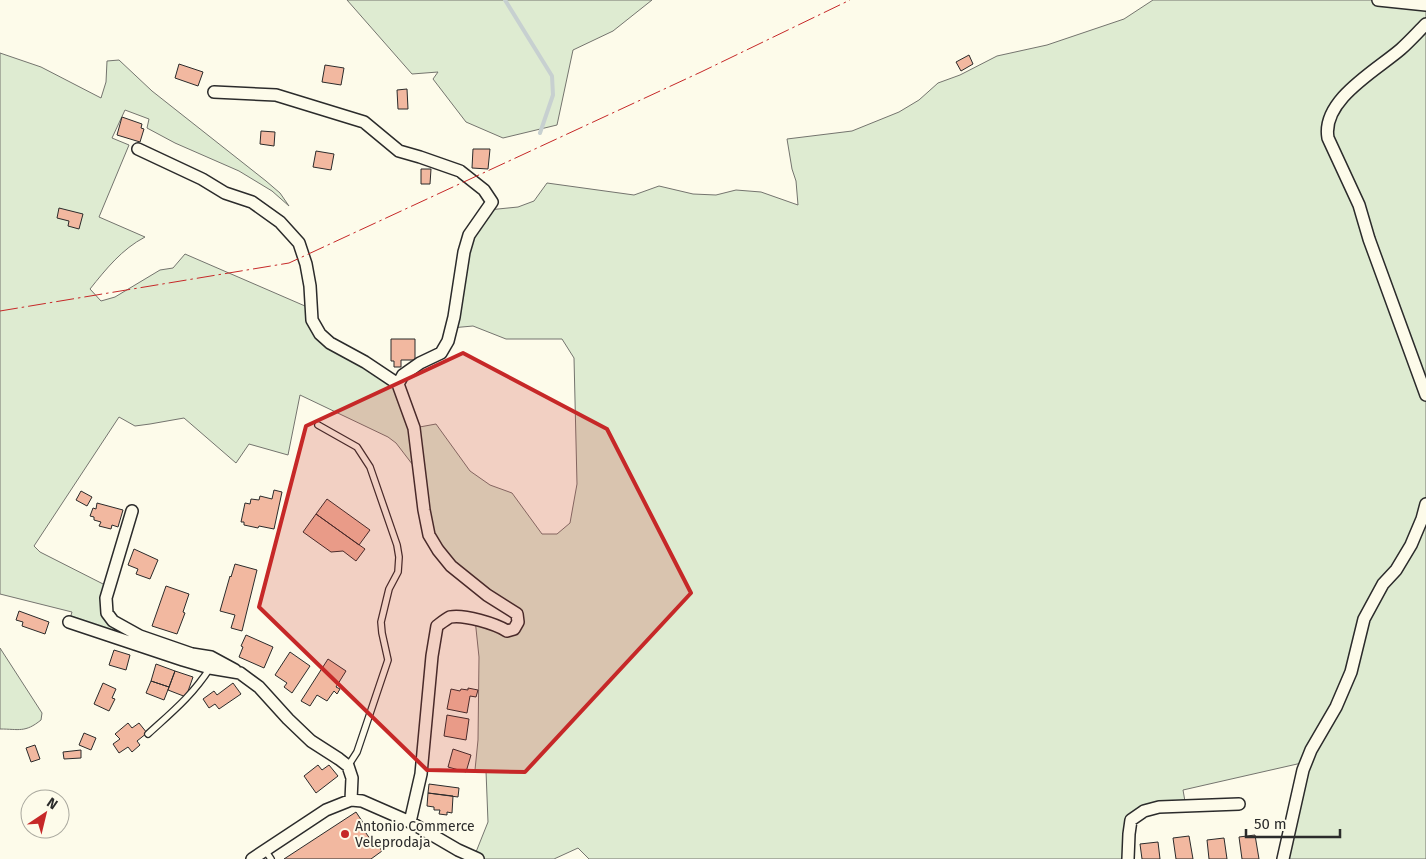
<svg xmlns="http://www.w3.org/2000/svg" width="1426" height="859" viewBox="0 0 1426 859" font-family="'Fira Sans',sans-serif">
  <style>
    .green { fill: #deebd1; stroke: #74746e }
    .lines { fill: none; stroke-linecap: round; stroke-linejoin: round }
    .stream { stroke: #c7d0d0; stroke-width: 4 }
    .building { fill: #f2b8a0; stroke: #2b2b2b }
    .service-casing { stroke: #2b2b2b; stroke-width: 8 }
    .minor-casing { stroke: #2b2b2b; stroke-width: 14 }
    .service { stroke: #fdfbea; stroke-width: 5.5 }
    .minor { stroke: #fdfbea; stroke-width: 11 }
    .power { stroke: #c62828; stroke-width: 1; stroke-dasharray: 18 4 2.5 4; stroke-linecap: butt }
    .marked { fill: #c62828; fill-opacity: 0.2; stroke: #c62828; stroke-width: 4; stroke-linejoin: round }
    .poi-dot { fill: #c62828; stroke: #fdfbea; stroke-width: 2 }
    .labels { text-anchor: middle; stroke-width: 4; stroke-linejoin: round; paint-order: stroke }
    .poi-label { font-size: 14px; fill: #2b2b2b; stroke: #fdfbea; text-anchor: start }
  </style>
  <rect width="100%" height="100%" fill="#fdfbea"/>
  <path class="green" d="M347 0H652L613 31 573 50 557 125 503 138 466 122 433 79 438 72 412 74Z
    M1153 0H1426V859H1283L1306 762 1183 790 1186 807H1159L1131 820 1127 859H589L578 848 554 859H478L474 857 488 822 486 771 475 770 478 740 479 657 475 619 508 631 518 622 438 550 419 473 396 443 388 437 300 395 288 455 249 444 236 463 184 418 150 424 135 426 119 417 34 546 40 552 109 587 107 613 140 636 135 644 69 622 72 612 0 594V53L41 67 101 98 106 82 107 61 119 60 152 91 266 181 280 193 289 206 272 191 239 171 175 143 147 128 149 119 125 110 112 138 129 145 99 217 145 237C122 249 106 269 90 289L101 301 115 297 160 270 173 268 185 254 305 306 311 304 320 334 398 384 414 428 436 424 470 471 490 485 512 493 542 534H557L570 523 577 484 574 358 562 339H506L473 326 451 328 464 252 488 210 518 207 534 201 547 183 634 195 659 186 693 194 716 195 736 190 761 192 798 205 796 181 792 169 787 139 852 131 899 112 919 100 938 83 960 75 997 56 1047 45 1124 19Z
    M0 648 42 713 41 720C25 733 19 729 0 729Z"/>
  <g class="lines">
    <path class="stream" d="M505 0 552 76 553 95 540 133"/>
  </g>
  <path class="building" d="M969 55 973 64 961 71 956 62Z
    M179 64 203 72 198 86 175 78Z
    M325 65 344 68 341 85 322 82Z
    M407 89 408 109H398L397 90Z
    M122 117 142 124 141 128 144 129 140 142 117 135Z
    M261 131 275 132 274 146 260 144Z
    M473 149H490L488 169 472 168Z
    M316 151 334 154 331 170 313 167Z
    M421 169H431L430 184H421Z
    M59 208 83 214 79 229 68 226 69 221 57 218Z
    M391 339H415V360H401V367H394V361H391Z
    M274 490 282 492 274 529 259 526 258 528 244 525V522H241L245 503 250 504 251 499 259 500 260 496 272 499Z
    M81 491 92 497 87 506 76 500Z
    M327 499 370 530 359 545 316 514Z
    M97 503 123 510 118 527 112 525 111 529 99 526 101 522 94 520V517L90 516 93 508 96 509Z
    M316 514 365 549 356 561 343 551 331 552 303 532Z
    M134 549 158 560 150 579 136 574 138 569 128 565Z
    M235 564 257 570 242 631 231 628 235 615 220 611 230 576 231 577Z
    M166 586 189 594 183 612 185 613 177 634 152 626Z
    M19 611 49 622 45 634 22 626 23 622 16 620Z
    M246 635 273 647 264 668 239 657 243 647 241 646Z
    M114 650 130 655 126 670 109 665Z
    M290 652 310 666 292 693 284 687 287 683 275 675Z
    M328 659 346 671 336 687 340 689 337 694 334 691 327 701 317 695 310 706 301 701Z
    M156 664 175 671 169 687 151 681Z
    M175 671 193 677 186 697 168 690Z
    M151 681 169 687 164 700 146 693Z
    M103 683 116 689 112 698 115 699 109 711 94 704Z
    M233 683 241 694 219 709 215 704 209 708 203 699 214 691 217 695Z
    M468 688 478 690 476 697 470 696 467 713 447 709 451 689 460 691 461 689 468 690Z
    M447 715 469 719 466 740 444 736Z
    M128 723 132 728 139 723 147 733 137 741 140 745 132 752 128 747 119 753 113 744 120 739 115 734Z
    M84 733 96 738 91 750 79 745Z
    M35 745 40 759 31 762 26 748Z
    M453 749 471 755 466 772 448 767Z
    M81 750V758L64 759 63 752Z
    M318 765 322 770 329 765 338 776 316 793 304 776Z
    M429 784 459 788 458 797 428 793Z
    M428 793 453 796 452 813 447 812V815L439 814 440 810H434V807L427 806Z
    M356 812 364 824 361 826 373 843 376 842 382 851 371 859H284Z
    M1255 835 1259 859H1242L1239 837Z
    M1189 836 1193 859H1176L1173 838Z
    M1224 838 1227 859H1209L1207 840Z
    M1158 842 1160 859H1142L1140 844Z"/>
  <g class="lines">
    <g class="service-casing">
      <path id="service" d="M318 425 357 447 370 467 397 545 399 557 398 572 389 589 381 622 382 633 388 660 357 752 348 766
        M148 734C172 712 192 696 210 668
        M265 850 271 859"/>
    </g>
    <g class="minor-casing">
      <path id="minor" d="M1378 0 1426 5
        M1426 24C1418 32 1410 41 1401 49 1377 70 1321 100 1328 138L1359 205 1369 239 1426 395
        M214 92 276 95 364 122 399 151 420 157 460 171 484 190 492 202 469 235 464 252 454 317 448 341 441 353 420 363 403 375 398 384
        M138 149 202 179 225 193 252 202 280 222 299 243 306 264 310 286 312 320 320 334 330 343 365 362 398 384 414 428 424 510 429 535 438 550 451 566 487 595 517 614 518 622 514 629 507 631C496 624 464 614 450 617 446 619 441 623 437 626L432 656 421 774 410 822
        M132 511 106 598 107 613 113 621 140 636 192 654 211 657 235 670
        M69 622 183 660 210 668 240 673 259 687 288 719 311 741 339 759 348 766 352 778 351 800
        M252 859 326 810 351 800 362 801 410 822 458 850 478 859
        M1128 859 1129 834 1131 820 1144 811 1159 807 1239 804
        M1283 859 1303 770 1311 750 1336 707 1351 672 1364 619 1383 584 1396 570 1411 545 1422 519 1426 504"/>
    </g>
    <use href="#service" class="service"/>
    <use href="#minor" class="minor"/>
    <path class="power" d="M0 311 289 263 701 72 850 0"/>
  </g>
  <path class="marked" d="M463 353 607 429 691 593 525 772 427 770 259 607 306 426Z"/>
  <circle class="poi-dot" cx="345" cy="834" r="5"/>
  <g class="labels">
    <g class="poi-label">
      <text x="355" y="831">Antonio Commerce<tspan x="355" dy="16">Veleprodaja</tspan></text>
    </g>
  </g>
  <g transform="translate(45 814) rotate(35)"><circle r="24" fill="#fdfbea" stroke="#a9a89e"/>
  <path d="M0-4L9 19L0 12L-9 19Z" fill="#c62828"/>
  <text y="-8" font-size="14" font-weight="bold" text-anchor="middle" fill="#2b2b2b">N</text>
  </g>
  <path d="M1246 829v8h94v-8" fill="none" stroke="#2b2b2b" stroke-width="2.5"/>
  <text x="1254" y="829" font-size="15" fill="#2b2b2b" stroke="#fdfbea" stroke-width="4" paint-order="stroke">50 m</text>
</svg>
